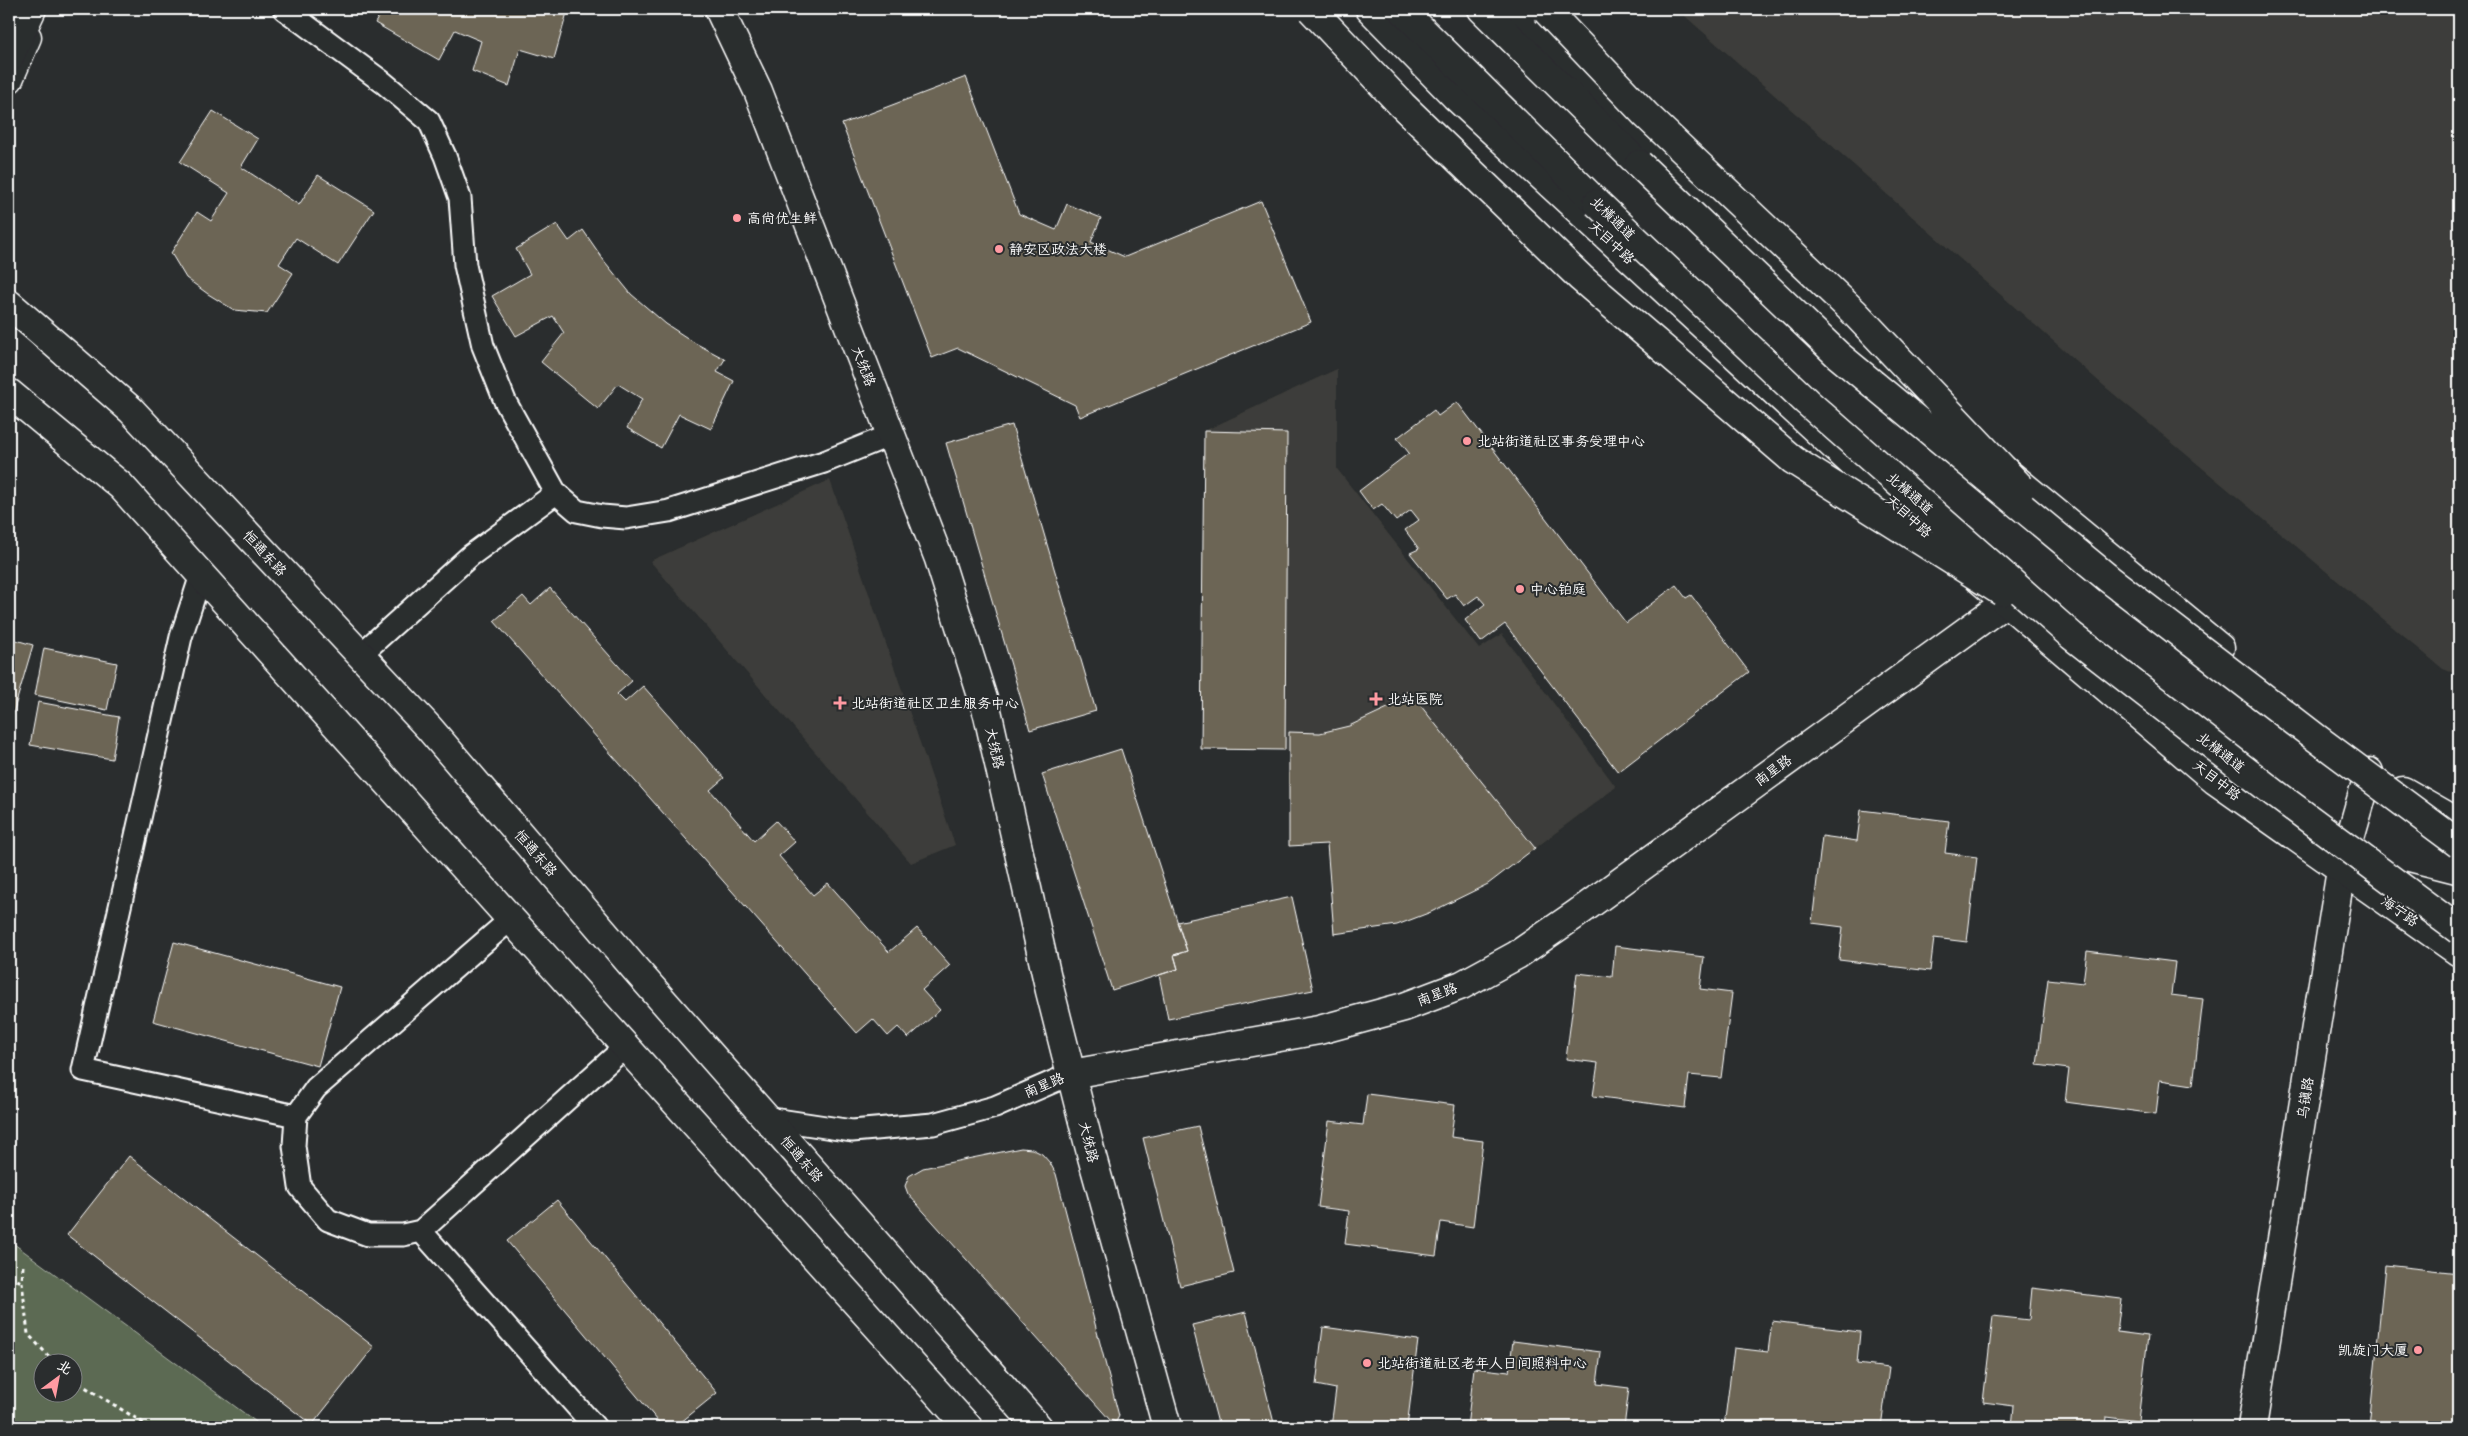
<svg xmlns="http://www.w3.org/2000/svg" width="2468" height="1436" viewBox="0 0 2468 1436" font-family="'Shantell Sans','LXGW WenKai TC',sans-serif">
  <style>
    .built { fill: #3e3e3a }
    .green { fill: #5b6a52; stroke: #adb4a8; fill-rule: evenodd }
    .building { fill: #6c6555; stroke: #fff }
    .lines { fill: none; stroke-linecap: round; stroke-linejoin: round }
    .service-casing { stroke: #fff; stroke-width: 25 }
    .minor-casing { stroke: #fff; stroke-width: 31 }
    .tertiary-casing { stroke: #fff; stroke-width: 31 }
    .secondary-casing { stroke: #fff; stroke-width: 31 }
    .primary-casing { stroke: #fff; stroke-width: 31 }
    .trunk-casing { stroke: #fff; stroke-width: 31 }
    .path { stroke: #fff; stroke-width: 3; stroke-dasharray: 4 4; stroke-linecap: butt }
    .service { stroke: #2a2d2e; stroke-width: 21 }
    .minor { stroke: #2a2d2e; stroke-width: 28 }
    .tertiary { stroke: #2a2d2e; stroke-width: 28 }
    .secondary { stroke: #2a2d2e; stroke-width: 28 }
    .primary { stroke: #2a2d2e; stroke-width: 28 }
    .trunk { stroke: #2a2d2e; stroke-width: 28 }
    .trunk-bridge-casing { stroke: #fff; stroke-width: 31; stroke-linecap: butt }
    .trunk-bridge { stroke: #2a2d2e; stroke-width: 28 }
    .poi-dot { fill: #ff9aa2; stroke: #2a2d2e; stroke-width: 2 }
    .labels { text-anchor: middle; stroke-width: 4; stroke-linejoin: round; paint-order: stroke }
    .poi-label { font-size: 14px; fill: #fff; stroke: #2a2d2e; text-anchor: start }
    .street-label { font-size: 14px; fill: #fff; stroke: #2a2d2e }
  </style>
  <rect width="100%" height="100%" fill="#2a2d2e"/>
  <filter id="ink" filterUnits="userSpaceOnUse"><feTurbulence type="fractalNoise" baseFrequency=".02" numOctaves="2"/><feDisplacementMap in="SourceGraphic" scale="10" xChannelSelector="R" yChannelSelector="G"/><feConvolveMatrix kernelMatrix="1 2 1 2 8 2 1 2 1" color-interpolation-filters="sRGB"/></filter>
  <g filter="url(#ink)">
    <path class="built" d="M1677 9H2459V675L2443 669 2103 385Z
      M1337 369V469L1479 649 1502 634 1616 787 1488 884 1431 912 1397 925 1334 934 1327 844 1289 846 1288 750 1201 749 1204 431Z
      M830 480 955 845 911 863 650 561Z"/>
    <path class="green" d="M9 1241H10L263 1427H9ZM42 1364H72V1394H42Z"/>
    <path class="building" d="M383 9H568L554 59 520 49 509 86 472 71 481 41 455 30 439 60 375 23Z
      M966 77 1019 214 1056 230 1067 204 1101 218 1091 242 1125 257 1261 201 1311 322 1080 417 1075 405 958 348 932 358 842 124Z
      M213 111 258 139 241 167 299 205 318 175 374 210 338 265 296 238 279 264 293 273 267 313 234 310 208 294 186 278 171 253 197 212 211 221 229 193 180 162Z
      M557 224 569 241 583 230 605 262 631 294 666 324 695 343 725 359 717 372 734 381 711 429 679 414 661 448 627 428 642 399 618 384 598 409 541 362 564 333 553 316 516 336 492 296 530 274 516 249Z
      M1457 402 1626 623 1676 585 1686 598 1691 595 1749 672 1618 772 1505 624 1481 642 1465 620 1485 604 1478 596 1464 606 1455 594 1447 599 1410 553 1419 549 1405 530 1419 520 1411 510 1396 521 1382 504 1373 510 1359 491 1409 453 1397 438 1434 410 1438 416Z
      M1012 425 1096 711 1030 730 946 443Z
      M1204 431 1287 433 1285 750 1201 749Z
      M550 588 632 681 617 694 625 702 643 686 724 778 710 790 754 841 776 821 795 842 779 856 813 895 828 883 889 952 917 928 950 965 922 990 940 1010 908 1038 898 1027 888 1036 873 1019 857 1033 494 621 523 596 531 605Z
      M9 638 33 645 9 727Z
      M44 648 117 663 107 710 35 695Z
      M1408 690 1535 848 1488 884 1431 912 1397 925 1334 934 1327 844 1289 846V732L1320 733 1349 726 1392 706Z
      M38 702 119 717 112 759 30 745Z
      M1121 749 1187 951 1174 955 1178 969 1112 990 1042 774Z
      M1861 810 1949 821 1945 853 1977 857 1967 942 1934 938 1930 971 1839 960 1843 927 1812 923 1822 836 1857 841Z
      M1292 897 1313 990 1168 1019 1159 975 1178 969 1174 955 1187 951 1177 922Z
      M174 942 340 987 318 1066 153 1021Z
      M1615 946 1704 957 1700 989 1732 993 1721 1078 1689 1075 1685 1108 1593 1096 1598 1063 1566 1059 1577 973 1612 977Z
      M2087 951 2175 962 2171 995 2203 999 2193 1085 2160 1080 2156 1114 2065 1102 2069 1069 2037 1065 2048 979 2083 983Z
      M1367 1094 1455 1105 1451 1137 1483 1141 1473 1227 1441 1222 1436 1256 1345 1244 1349 1211 1318 1207 1329 1121 1363 1125Z
      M1198 1126 1234 1273 1180 1286 1143 1138Z
      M1021 1148 1032 1149 1042 1154 1050 1163 1056 1174 1119 1416 1116 1422 1110 1420 908 1194 905 1186 909 1176 923 1168Z
      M129 1156 374 1347 312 1425 67 1235Z
      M557 1200 717 1393 675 1427H663L507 1241Z
      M2385 1265 2459 1273V1427H2369Z
      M2032 1288 2121 1299 2117 1332 2148 1336 2138 1421 2106 1417 2105 1427H2012L2014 1406 1983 1402 1993 1316 2029 1320Z
      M1246 1312 1275 1427H1219L1192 1325Z
      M1772 1321 1860 1332 1857 1364 1889 1368 1881 1427H1724L1734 1348 1768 1352Z
      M1323 1327 1418 1340 1407 1427H1331L1336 1389 1316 1385Z
      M1513 1341 1601 1352 1597 1384 1629 1388 1624 1427H1467L1474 1368 1509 1372Z"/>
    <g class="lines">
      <g class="service-casing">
        <path id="service" d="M284 9 384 83 429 121 445 156 460 198 465 265 483 346 505 401 556 493 577 511 602 516 626 518 669 511 824 462 891 435
          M201 575 181 637 83 1070 296 1116
          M360 655 470 556 556 493
          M511 919 316 1088 296 1116 294 1146 300 1187 328 1220 368 1235H403L421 1231 625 1047
          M766 1118 852 1131 933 1124 995 1107 1071 1074
          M421 1231 595 1427"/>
      </g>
      <g class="minor-casing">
        <path id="minor" d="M719 9 758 91 939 559 988 715 1050 991 1092 1157 1167 1427
          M1071 1074 1319 1030 1404 1007 1462 985 1517 955 1575 915 2005 603"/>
      </g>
      <g class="tertiary-casing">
        <path id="tertiary" d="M2252 1427 2341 870 2369 772"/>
      </g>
      <g class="secondary-casing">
        <path id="secondary" d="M9 304 131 410 429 728 636 970 1038 1427
          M9 393 121 486 968 1427
          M2396 884 2459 900"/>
      </g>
      <g class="primary-casing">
        <path id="primary" d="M1370 9 1455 96 1941 545
          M1517 9C1659 147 1792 294 1944 421
          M9 79 27 37
          M2004 470 2220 648
          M1979 579 2215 780 2459 952
          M2403 791 2459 823"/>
      </g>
      <g class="trunk-casing">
        <path id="trunk" d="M1401 9 1597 203
          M1482 9 1639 164
          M9 58 32 9"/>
      </g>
      <path class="path" d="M23 1266 22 1282 28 1334 56 1364
        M9 1277 22 1282
        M72 1379 150 1427"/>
      <use href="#service" class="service"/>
      <use href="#minor" class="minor"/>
      <use href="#tertiary" class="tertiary"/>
      <use href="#secondary" class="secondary"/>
      <use href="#primary" class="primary"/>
      <use href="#trunk" class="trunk"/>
      <g class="trunk-bridge-casing">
        <path id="trunk-bridge" d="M1311 9 1402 105 1581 278 1793 460 2002 592
          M1545 9 1646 115 1854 312 2021 488
          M1639 164 1838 355 2109 579 2315 737 2459 844
          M1597 203 1807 402 2072 636 2273 792 2459 930"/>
      </g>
      <use href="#trunk-bridge" class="trunk-bridge"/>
    </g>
  </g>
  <g class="poi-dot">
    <circle cx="737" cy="218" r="5"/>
    <circle cx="999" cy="249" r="5"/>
    <circle cx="1467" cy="441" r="5"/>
    <circle cx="1520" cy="589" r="5"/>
    <path d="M1373.5 691.5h5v5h5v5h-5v5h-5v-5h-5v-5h5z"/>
    <path d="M837.5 695.5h5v5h5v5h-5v5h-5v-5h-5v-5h5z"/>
    <circle cx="2418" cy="1350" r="5"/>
    <circle cx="1367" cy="1363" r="5"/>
  </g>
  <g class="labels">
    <g class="poi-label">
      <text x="747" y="223">高尚优生鲜</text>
      <text x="1009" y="254">静安区政法大楼</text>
      <text x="1477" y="446">北站街道社区事务受理中心</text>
      <text x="1530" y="594">中心铂庭</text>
      <text x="1387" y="704">北站医院</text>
      <text x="851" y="708">北站街道社区卫生服务中心</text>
      <text x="2408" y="1355" text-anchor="end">凯旋门大厦</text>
      <text x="1377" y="1368">北站街道社区老年人日间照料中心</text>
    </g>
    <g class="street-label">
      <text transform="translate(1613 218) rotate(44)" y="5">北横通道</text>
      <text transform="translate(1612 242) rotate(43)" y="5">天目中路</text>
      <text transform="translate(864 366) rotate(69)" y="5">大统路</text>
      <text transform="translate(1910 493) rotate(41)" y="5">北横通道</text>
      <text transform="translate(1909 516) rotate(42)" y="5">天目中路</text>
      <text transform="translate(265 553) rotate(47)" y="5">恒通东路</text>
      <text transform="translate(995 748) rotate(77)" y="5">大统路</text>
      <text transform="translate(2221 752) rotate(38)" y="5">北横通道</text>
      <text transform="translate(1773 770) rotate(-36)" y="5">南星路</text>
      <text transform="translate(2217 780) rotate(38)" y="5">天目中路</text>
      <text transform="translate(536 853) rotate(49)" y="5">恒通东路</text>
      <text transform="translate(2400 911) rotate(35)" y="5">海宁路</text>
      <text transform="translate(1437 994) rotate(-20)" y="5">南星路</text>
      <text transform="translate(1044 1085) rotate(-23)" y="5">南星路</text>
      <text transform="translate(2305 1098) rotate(-81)" y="5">乌镇路</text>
      <text transform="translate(1089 1142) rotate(76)" y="5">大统路</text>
      <text transform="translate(802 1159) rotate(49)" y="5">恒通东路</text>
    </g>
  </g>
  <rect width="2468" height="1436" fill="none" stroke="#2a2d2e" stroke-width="30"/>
  <rect x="15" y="15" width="2438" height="1406" fill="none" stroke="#fff" stroke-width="2" filter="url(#ink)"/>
  <g transform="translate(58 1378) rotate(32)"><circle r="24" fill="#2a2d2e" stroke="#7f8182"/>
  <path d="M0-4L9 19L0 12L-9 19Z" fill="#ff9aa2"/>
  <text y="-8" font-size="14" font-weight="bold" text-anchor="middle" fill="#ffffff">北</text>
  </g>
</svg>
